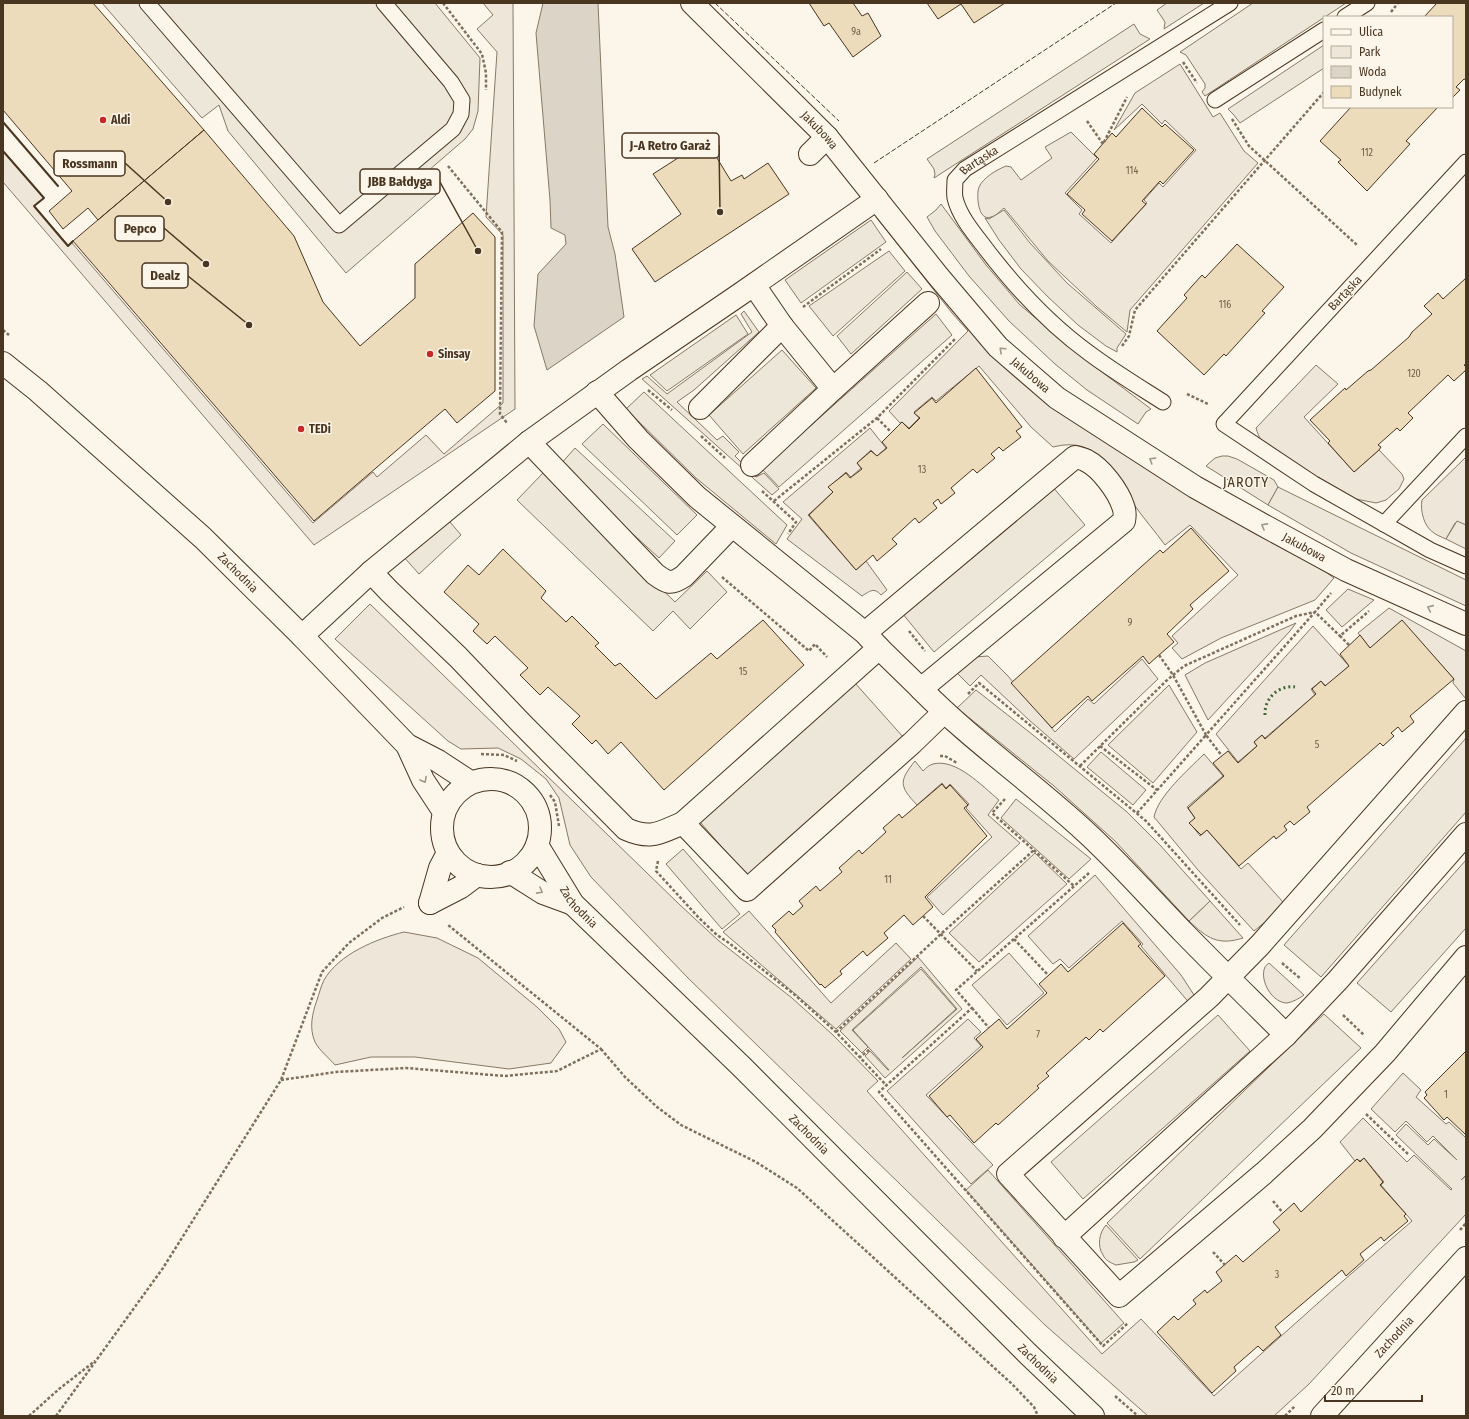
<svg xmlns="http://www.w3.org/2000/svg" width="1469" height="1419" viewBox="0 0 1469 1419" font-family="'Fira Sans Condensed',sans-serif">
  <style>
    .green { fill: #ede6d9; stroke: #887966 }
    .parking { fill: #ede7d9; stroke: #887966 }
    .water { fill: #dcd4c6; stroke: #887966 }
    .building { fill: #ecdcbc; stroke: #4a3520 }
    .lines { fill: none; stroke-linecap: round; stroke-linejoin: round }
    .lane-casing { stroke: #4a3520; stroke-width: 17 }
    .street-casing { stroke: #4a3520; stroke-width: 24 }
    .path { stroke: #7f6f5c; stroke-width: 2.5; stroke-dasharray: 3 2; stroke-linecap: butt }
    .lane { stroke: #fbf6e9; stroke-width: 15 }
    .street { stroke: #fbf6e9; stroke-width: 22 }
    .hedge { stroke: #436837; stroke-width: 3; stroke-dasharray: 2 3; stroke-linecap: butt }
    .fence { stroke: #4a3520; stroke-width: 1; stroke-dasharray: 5 2; stroke-linecap: butt }
    .wall { stroke: #4a3520; stroke-width: 2 }
    .oneway { stroke: #a29684 }
    .poi-dot { fill: #c62828; stroke: #fbf6e9; stroke-width: 1.5 }
    .labels { text-anchor: middle; stroke-width: 3; stroke-linejoin: round; paint-order: stroke }
    .number-label { font-size: 10px; fill: #725f47 }
    .poi-label { font-size: 12px; font-weight: bold; fill: #4a3520; stroke: #fbf6e9; text-anchor: start }
    .street-label { font-size: 12px; fill: #4a3520; stroke: #fbf6e9 }
    .quarter-label { font-size: 14px; letter-spacing: 1px; fill: #4a3520; stroke: #fbf6e9 }
    .leader { fill: none; stroke: #4a3520; stroke-width: 1.5 }
    .callout-dot { fill: #4a3520; stroke: #fbf6e9; stroke-width: 1.5 }
    .callout { fill: #fbf6e9; stroke: #4a3520; stroke-width: 1.5 }
    .callout-label { font-size: 13px; text-anchor: middle; font-weight: bold; fill: #4a3520 }
  </style>
  <rect width="100%" height="100%" fill="#fbf6e9"/>
  <path class="green" d="M483 3H513L515 409 314 545 3 182V151L44 198 34 206 68 245 72 243 313 523 373 472 377 477 426 435 444 454 503 403V235L486 217 497 52 477 29 493 15Z
    M1180 64 1213 117 1220 113 1244 151 1258 163 1130 310 1127 332 1097 307 1048 261 1004 208C1000 211 996 216 991 217 978 222 976 195 979 187 983 178 996 170 1006 166L1011 167 1021 180 1052 158 1045 147 1071 132 1097 158 1065 193 1082 210 1079 214 1111 243 1147 203 1144 200 1159 183 1163 187 1196 150 1165 120 1162 124 1142 104 1114 130 1135 93Z
    M877 216 950 304 1238 522 1327 573 1334 578 1315 600 1221 638 1182 659 1172 648 1178 643 1172 636 1238 575 1190 525 1165 545C1155 531 1143 518 1133 503 1112 473 1099 435 1053 447L1031 427 979 366 936 401 932 397 914 412 919 418 909 428 902 422 900 423 889 411 968 331 952 313 876 217Z
    M889 251 905 271 833 336 809 306Z
    M744 311 759 332 694 390 677 402 717 440 723 436 739 452 735 456 756 477 764 473 779 489 772 495 642 379 647 376 667 394 752 332 741 314Z
    M1316 365 1338 384 1304 417 1354 472 1379 450 1402 474 1404 479 1399 489 1386 500 1376 503 1356 499 1269 449C1262 443 1259 438 1256 428Z
    M870 428 886 448 877 456 871 450 857 463 861 468 851 477 846 472 829 487 833 492 808 515 856 570 866 561 887 590 881 595C874 587 870 591 862 596L787 539 802 519 783 502Z
    M1222 456H1228L1237 459 1274 480 1278 487 1268 505 1206 466 1215 458Z
    M1466 457V527L1455 523 1446 539C1442 537 1438 536 1434 533 1424 527 1420 511 1422 500Z
    M1348 589 1374 600 1342 627 1326 610Z
    M370 604 680 905 719 941 792 998 833 1035 878 1081 867 1091 1102 1354 1141 1319 1214 1396 1336 1287 1412 1221 1381 1185 1384 1182 1364 1158 1360 1161 1357 1159 1355 1161 1340 1142 1363 1118 1407 1162 1414 1155 1451 1190 1452 1189 1396 1135 1406 1124 1428 1145 1434 1139 1457 1160 1433 1136 1427 1142 1406 1121 1395 1132 1371 1109 1403 1073 1421 1090 1416 1097 1446 1124 1449 1122 1466 1138V1175L1461 1180 1466 1176V1214L1309 1384 1274 1416H1148L1045 1325 688 978 591 877 570 845 559 798 546 779 521 759 498 748 461 749 448 741 335 639Z
    M1389 608 1466 651V699L1453 683 1454 679 1428 650 1370 648 1358 633Z
    M1296 623 1290 631 1208 720 1185 675 1205 663Z
    M1313 626 1349 666 1326 686 1321 681 1311 689 1315 695 1265 738 1262 735 1254 742 1257 746 1238 762 1216 734Z
    M988 656 1008 676 1055 732 1088 699 1094 704 1142 659 1158 679 1074 759 1029 720 981 675 970 686 956 672 975 657Z
    M1169 685 1197 732 1153 783 1108 745Z
    M1101 752 1146 790 1133 805 1087 767Z
    M1204 754 1223 776 1187 807 1195 818 1190 823 1200 836 1207 830 1241 869 1248 863 1283 902 1265 922 1254 931 1198 870 1154 817C1158 796 1188 770 1204 754Z
    M915 761 923 771C926 768 929 765 933 764 956 758 982 786 999 800L988 815 1020 843 943 915 927 897 992 837 966 808 969 804 950 784 946 788 942 783 917 805C899 786 899 781 915 761Z
    M1035 853 1067 884 979 962 949 933Z
    M1095 875 1181 975 1194 995 1191 1005 1141 946 1143 944 1122 921 1069 968 1060 959 1053 964 1028 936Z
    M1210 901 1243 938C1218 946 1207 938 1189 921Z
    M749 911 831 1003 896 943 911 959 836 1029 723 932Z
    M404 932 437 938 478 958 537 1007 559 1029 566 1042 551 1063 509 1069 415 1057H371L335 1065C329 1058 319 1050 315 1042 309 1028 312 1014 317 1000 319 994 321 986 324 980 339 954 376 939 404 932Z
    M1009 953 1044 993 1007 1025 972 985Z
    M918 957 962 1009 885 1078 865 1056 870 1051 888 1070H889L853 1030 921 969 956 1009 902 1058 957 1009 921 967 852 1030 868 1047 862 1053 840 1031Z
    M1269 963 1304 995C1300 998 1293 1002 1287 1003 1272 1003 1259 980 1265 967 1266 965 1268 964 1269 963Z
    M968 1019 981 1032 974 1038 981 1046 926 1095 993 1165 971 1184 887 1091Z
    M1106 1225 1138 1260 1134 1262 1116 1265C1111 1263 1105 1260 1103 1255 1097 1246 1099 1233 1106 1225Z"/>
  <path class="parking" d="M102 3H435L480 58 478 111 473 129 465 139 421 177 436 195 346 273 228 131 219 105 202 118Z
    M1167 3H1204L1164 29 1165 22 1157 10Z
    M1253 3H1346L1205 96 1202 92 1205 88V84L1186 55 1180 52Z
    M1134 24 1140 34 1150 39 934 178 935 174 934 169 927 159Z
    M1324 45V68L1240 123 1233 114 1228 109Z
    M941 204 986 265 1020 305 1090 363 1151 409 1146 412 1138 424 1087 390 1055 364 1009 321 969 276 935 231 927 217 936 210Z
    M1004 210 1030 243 1067 283 1126 334 1117 348V352L1106 346 1078 325 1047 296 1021 269 999 240 985 218 989 219Z
    M871 220 886 242 801 303 785 280Z
    M907 272 922 289 851 354 837 336Z
    M936 314 952 335 779 487 762 469Z
    M736 315 748 334 667 391 650 375Z
    M782 350 816 388 743 454 709 415Z
    M644 392 787 525 776 544 696 478 626 409Z
    M603 424 697 515 677 535 582 444Z
    M575 448 675 541 659 558 559 466Z
    M543 473 675 602 707 571 727 592 690 629 673 611 653 631 517 500Z
    M1052 486 1085 525 934 652 902 613Z
    M1278 487 1466 580V606L1351 553 1268 505Z
    M445 516 461 535 419 574 402 555Z
    M1457 521 1466 525V549L1446 539Z
    M855 683 904 738 749 878 700 822Z
    M976 690 1033 735 1127 812 1160 845 1210 901 1189 921 1115 841 1054 786 957 708Z
    M1466 738V812L1321 977 1284 945Z
    M1016 799 1091 859 1069 879 1001 818Z
    M683 849 740 914 722 929 666 864Z
    M1466 860V928L1391 1012 1357 983Z
    M1324 1014 1361 1048 1140 1259 1107 1223Z
    M1218 1015 1250 1051 1083 1199 1051 1162Z
    M988 1170 1124 1323 1101 1343 966 1190Z"/>
  <path class="water" d="M543 3H598L608 227 615 254 624 317 547 370 534 326 538 274 566 244 565 235 551 228 550 200 536 33Z"/>
  <path class="building" d="M3 3H93L204 130 98 220 88 208 63 229 49 211 72 191 3 110Z
    M809 3H853L862 16 868 13 881 36 853 57 829 23 824 26Z
    M927 3H1005L974 23 961 4 938 19Z
    M1437 3H1466V80L1464 79 1456 87 1460 90 1452 98V17H1424Z
    M1351 107H1438L1406 141 1410 144 1367 191 1338 162 1341 160 1320 141Z
    M1142 108 1162 127 1165 124 1194 150 1163 184 1160 181 1142 201 1146 204 1112 241 1082 214 1085 210 1067 194 1099 159 1094 154 1112 133 1116 137Z
    M204 130 294 236 323 302 360 346 415 298V264L473 213 495 237V391L457 423 445 409 314 521 73 241Z
    M706 140 731 181 742 175 744 179 768 163 789 194 655 282 632 249 681 214 653 174Z
    M1237 244 1284 287 1262 311 1265 313 1226 356 1224 354 1204 375 1157 331 1187 298 1184 295 1202 275 1205 278Z
    M1466 278V364L1464 365 1466 367V370L1454 381 1448 375 1408 413 1413 418 1400 431 1397 428 1378 445 1381 447 1379 450 1354 472 1328 443 1330 441 1310 420 1345 388 1346 390 1368 371 1371 370 1409 337 1412 332 1432 314 1424 306 1438 293 1443 299Z
    M976 368 1022 427 1016 431 1021 437 1003 451 999 447 991 454 995 458 977 473 973 469 951 488 955 493 941 504 938 499 933 503 937 508 919 523 915 518 892 539 897 544 877 561 873 555 856 570 809 515 833 492 828 487 846 473 850 478 862 469 857 463 871 451 877 456 887 448 882 442 902 422 909 429 920 418 914 413 932 398 936 403Z
    M1191 528 1229 571 1190 605 1193 609 1167 634 1174 642 1159 655 1149 664 1143 656 1092 701 1088 696 1052 728 1011 683 1160 550 1163 553Z
    M503 549 546 591 541 598 566 622 572 616 599 643 595 646 615 666 620 663 656 699 711 653 717 659 763 620 804 665 664 790 621 742 608 754 596 740 592 744 572 724 580 716 548 687 540 695 520 675 528 668 495 636 487 644 473 631 479 624 444 592 468 565 479 575Z
    M1402 620 1454 679 1410 716 1414 722 1402 732 1398 727 1391 733 1394 736 1383 746 1380 743 1307 807 1310 812 1294 825 1290 821 1284 826 1287 830 1276 839 1274 836 1239 866 1207 830 1201 835 1189 823 1195 818 1188 808 1224 776 1213 763 1228 751 1238 763 1257 746 1254 742 1262 735 1265 739 1316 694 1312 689 1321 681 1325 686 1349 666 1340 654 1360 635 1370 648Z
    M942 784 946 789 950 785 968 805 964 808 987 836 925 897 933 907 913 925 904 915 884 933 888 938 867 956 863 951 840 971 842 974 825 988 821 984 820 985 775 932 776 930 772 926 789 911 793 915 803 906 799 901 816 886 820 891 842 872 839 868 859 850 862 854 886 832 883 828 899 814 902 818Z
    M1123 923 1141 944 1138 946 1165 976 1103 1032 1100 1029 1089 1040 1086 1037 1046 1073 1049 1076 1037 1086 1039 1088 998 1125 996 1123 974 1143 950 1115 947 1117 929 1096 983 1047 976 1039 999 1019 1007 1029 1047 993 1039 984 1061 964 1068 972Z
    M1466 1051V1135L1447 1117 1444 1120 1424 1098 1427 1095 1425 1092Z
    M1364 1158 1383 1182 1380 1185 1406 1214 1404 1216 1408 1221 1384 1241 1381 1237 1360 1254 1364 1260 1346 1276 1342 1270 1275 1327 1281 1335 1263 1351 1258 1346 1234 1367 1236 1371 1212 1393 1157 1332 1174 1316 1178 1320 1196 1304 1193 1300 1205 1290 1207 1293 1222 1281 1216 1272 1236 1255 1243 1262 1280 1230 1273 1222 1294 1203 1301 1212 1357 1159 1360 1162Z"/>
  <g class="lines">
    <g class="lane-casing">
      <g id="lane">
        <path d="M147 3 339 225 453 129 461 114 462 100 451 82 384 3"/>
        <path d="M1345 17 1367 3"/>
        <path d="M1215 100 1324 30"/>
        <path d="M1466 162 1224 424 1314 484 1430 550 1466 566"/>
        <path id="s1" d="M1163 402C1138 386 1113 371 1089 353 1049 324 1013 285 983 245 972 231 959 215 955 198 954 192 955 186 955 180L965 169 1230 3"/>
        <path d="M1384 524 1466 436"/>
      </g>
    </g>
    <g class="street-casing">
      <g id="street">
        <path id="s2" d="M692 3 827 137 938 276 998 347 1057 398 1195 487 1263 525 1346 570 1466 624"/>
        <path d="M810 154 827 137"/>
        <path id="s3" d="M3 363 38 391 203 538 302 636 407 745 438 761 470 782"/>
        <path d="M833 389 928 303"/>
        <path d="M597 392 638 439 697 497 865 633 879 648 921 689 1124 521C1125 516 1125 511 1123 506 1118 491 1101 468 1087 461 1084 459 1079 458 1075 457L865 633"/>
        <path d="M700 408 782 326"/>
        <path d="M529 442 655 574C667 583 671 585 684 576L732 526"/>
        <path d="M752 465 833 389 782 326 754 285"/>
        <path d="M371 572 389 591 458 657 522 724 626 829C651 840 659 833 683 823"/>
        <path d="M302 636 371 572 529 442 629 370 739 295 877 199"/>
        <path d="M879 648 683 823 747 890 912 743 944 712"/>
        <path d="M921 689C973 742 1036 785 1090 836 1123 867 1152 900 1183 932 1217 967 1252 1001 1286 1035"/>
        <path d="M1466 712 1260 945 1209 997 1008 1174 1119 1296 1264 1173 1312 1129 1385 1053 1466 957"/>
        <path d="M407 745 423 780 444 812"/>
        <circle cx="491" cy="828" r="49"/>
        <path id="s4" d="M537 845 573 904 742 1067 1028 1354 1093 1416"/>
        <path d="M510 872 543 893 573 904"/>
        <path d="M430 903 461 887 477 875"/>
        <path d="M430 903 440 868 448 853"/>
        <path d="M1064 1237 1286 1035 1338 980 1466 834"/>
        <path id="s5" d="M1322 1416 1466 1258"/>
      </g>
    </g>
    <path class="path" d="M443 3 482 54 486 73V90
      M1391 12 1398 3
      M1183 62 1197 83
      M1232 119 1249 146 1357 245
      M1087 121 1103 144 1127 97
      M448 166 502 232 500 414 507 423
      M803 307 881 249
      M3 330 9 335
      M1122 346 1129 336 1135 310 1324 92
      M648 390 672 410
      M1187 394 1208 404
      M877 418 891 432
      M701 436 725 458
      M762 491 796 522 788 534
      M774 501 877 418 955 339
      M722 577 809 651 815 644 827 657
      M909 631 925 651
      M1349 645 1340 636 1369 611
      M1159 655 1173 675 1206 735 1315 612 1340 636
      M968 694 979 683 1146 821 1240 925
      M1100 746 1157 790
      M481 754 504 755 517 761
      M940 756H945L957 763
      M1080 766 1166 681 1184 666 1296 616 1315 612 1331 593
      M550 795 555 802 559 826
      M1005 799 992 813 1074 886
      M1137 813 1206 735 1222 756
      M658 861 656 871 699 918 717 935 729 943 795 995 836 1032 886 1085
      M1089 873 956 990 972 1008 879 1092 1103 1346 1128 1323
      M923 916 977 971
      M1014 939 1048 975
      M1282 963 1301 979
      M972 1008 989 1028
      M1343 1015 1364 1035
      M836 1032 942 933 1034 850
      M601 1049 625 1077 657 1107 681 1125 756 1162 797 1188 1012 1384 1034 1407 1038 1416
      M859 1058 870 1049
      M281 1080 336 1072 406 1068 505 1076 557 1071 601 1049 448 925
      M1366 1114 1409 1155
      M1273 1201 1283 1213
      M1460 1230 1466 1223
      M1213 1252 1225 1265
      M1115 1396 1138 1416
      M29 1416 59 1389 95 1361
      M56 1416 163 1268 281 1080 322 972 349 943 382 918 404 907
      M1285 1416 1295 1406"/>
    <use href="#lane" class="lane"/>
    <use href="#street" class="street"/>
    <path class="hedge" d="M1265 715C1264 698 1279 685 1295 687"/>
    <path class="fence" d="M715 3 839 121
      M874 163 1116 3"/>
    <path class="wall" d="M3 122 58 186
      M3 151 44 198 34 206 68 246 73 241"/>
  </g>
  <defs><path id="oneway-chevron" d="M-2-3.5L2.5 0L-2 3.5" fill="none" stroke-width="1.6" stroke-linecap="round" stroke-linejoin="round"/></defs>
  <g class="oneway">
    <use href="#oneway-chevron" transform="translate(1002 350) rotate(-137)"/>
    <use href="#oneway-chevron" transform="translate(1152 460) rotate(-148)"/>
    <use href="#oneway-chevron" transform="translate(1264 526) rotate(-151)"/>
    <use href="#oneway-chevron" transform="translate(1430 608) rotate(-156)"/>
    <use href="#oneway-chevron" transform="translate(424 780) rotate(61)"/>
    <use href="#oneway-chevron" transform="translate(540 891) rotate(29)"/>
  </g>
  <g class="poi-dot">
    <circle cx="103" cy="120" r="4"/>
    <circle cx="430" cy="354" r="4"/>
    <circle cx="301" cy="429" r="4"/>
  </g>
  <g class="labels">
    <g class="number-label">
      <text x="856" y="35">9a</text>
      <text x="1367" y="156">112</text>
      <text x="1132" y="174">114</text>
      <text x="1225" y="308">116</text>
      <text x="1414" y="377">120</text>
      <text x="922" y="473">13</text>
      <text x="1130" y="626">9</text>
      <text x="743" y="675">15</text>
      <text x="1317" y="748">5</text>
      <text x="888" y="883">11</text>
      <text x="1038" y="1038">7</text>
      <text x="1446" y="1098">1</text>
      <text x="1277" y="1278">3</text>
    </g>
    <g class="poi-label">
      <text x="111" y="124">Aldi</text>
      <text x="438" y="358">Sinsay</text>
      <text x="309" y="433">TEDi</text>
    </g>
    <g class="street-label">
      <text dy="4" stroke="none"><textPath href="#s2" startOffset="180">Jakubowa</textPath></text>
      <text dy="4" stroke="none"><textPath href="#s1" startOffset="345">Bartąska</textPath></text>
      <text transform="translate(1345 293) rotate(-47)" y="4">Bartąska</text>
      <text dy="4" stroke="none"><textPath href="#s2" startOffset="504">Jakubowa</textPath></text>
      <text dy="4" stroke="none"><textPath href="#s2" startOffset="828">Jakubowa</textPath></text>
      <text dy="4" stroke="none"><textPath href="#s3" startOffset="315">Zachodnia</textPath></text>
      <text dy="4" stroke="none"><textPath href="#s4" startOffset="75">Zachodnia</textPath></text>
      <text dy="4" stroke="none"><textPath href="#s4" startOffset="399">Zachodnia</textPath></text>
      <text dy="4" stroke="none"><textPath href="#s5" startOffset="107">Zachodnia</textPath></text>
      <text dy="4" stroke="none"><textPath href="#s4" startOffset="723">Zachodnia</textPath></text>
    </g>
    <g class="quarter-label">
      <text x="1246" y="487">JAROTY</text>
    </g>
  </g>
  <path class="leader" d="M720 212L719 145M168 202L125 163M478 251L440 182M206 264L164 228M249 325L188 276"/>
  <g class="callout-dot">
    <circle cx="720" cy="212" r="4"/>
    <circle cx="168" cy="202" r="4"/>
    <circle cx="478" cy="251" r="4"/>
    <circle cx="206" cy="264" r="4"/>
    <circle cx="249" cy="325" r="4"/>
  </g>
  <g class="callout">
    <rect x="622" y="133" width="97" height="25" rx="4"/>
    <rect x="54" y="151" width="71" height="25" rx="4"/>
    <rect x="360" y="169" width="80" height="25" rx="4"/>
    <rect x="115" y="216" width="49" height="25" rx="4"/>
    <rect x="142" y="263" width="46" height="25" rx="4"/>
  </g>
  <g class="callout-label">
    <text x="670" y="150">J-A Retro Garaż</text>
    <text x="90" y="168">Rossmann</text>
    <text x="400" y="186">JBB Bałdyga</text>
    <text x="140" y="233">Pepco</text>
    <text x="165" y="280">Dealz</text>
  </g>
  <rect width="1469" height="1419" fill="none" stroke="#4a3520" stroke-width="8"/>
  <rect x="1323" y="16" width="130" height="92" fill="#fbf6e9" stroke="#b4a999"/>
  <rect x="1331" y="29" width="20" height="6" fill="#fbf6e9" stroke="#b4a999"/>
  <text x="1359" y="36" font-size="12" fill="#4a3520">Ulica</text>
  <rect x="1331" y="46" width="20" height="12" fill="#ede6d9" stroke="#b4a999"/>
  <text x="1359" y="56" font-size="12" fill="#4a3520">Park</text>
  <rect x="1331" y="66" width="20" height="12" fill="#dcd4c6" stroke="#b4a999"/>
  <text x="1359" y="76" font-size="12" fill="#4a3520">Woda</text>
  <rect x="1331" y="86" width="20" height="12" fill="#ecdcbc" stroke="#b4a999"/>
  <text x="1359" y="96" font-size="12" fill="#4a3520">Budynek</text>
  <path d="M1325 1395v6h97v-6" fill="none" stroke="#4a3520" stroke-width="2"/>
  <text x="1331" y="1395" font-size="12" fill="#4a3520" stroke="#fbf6e9" stroke-width="3" paint-order="stroke">20 m</text>
</svg>
